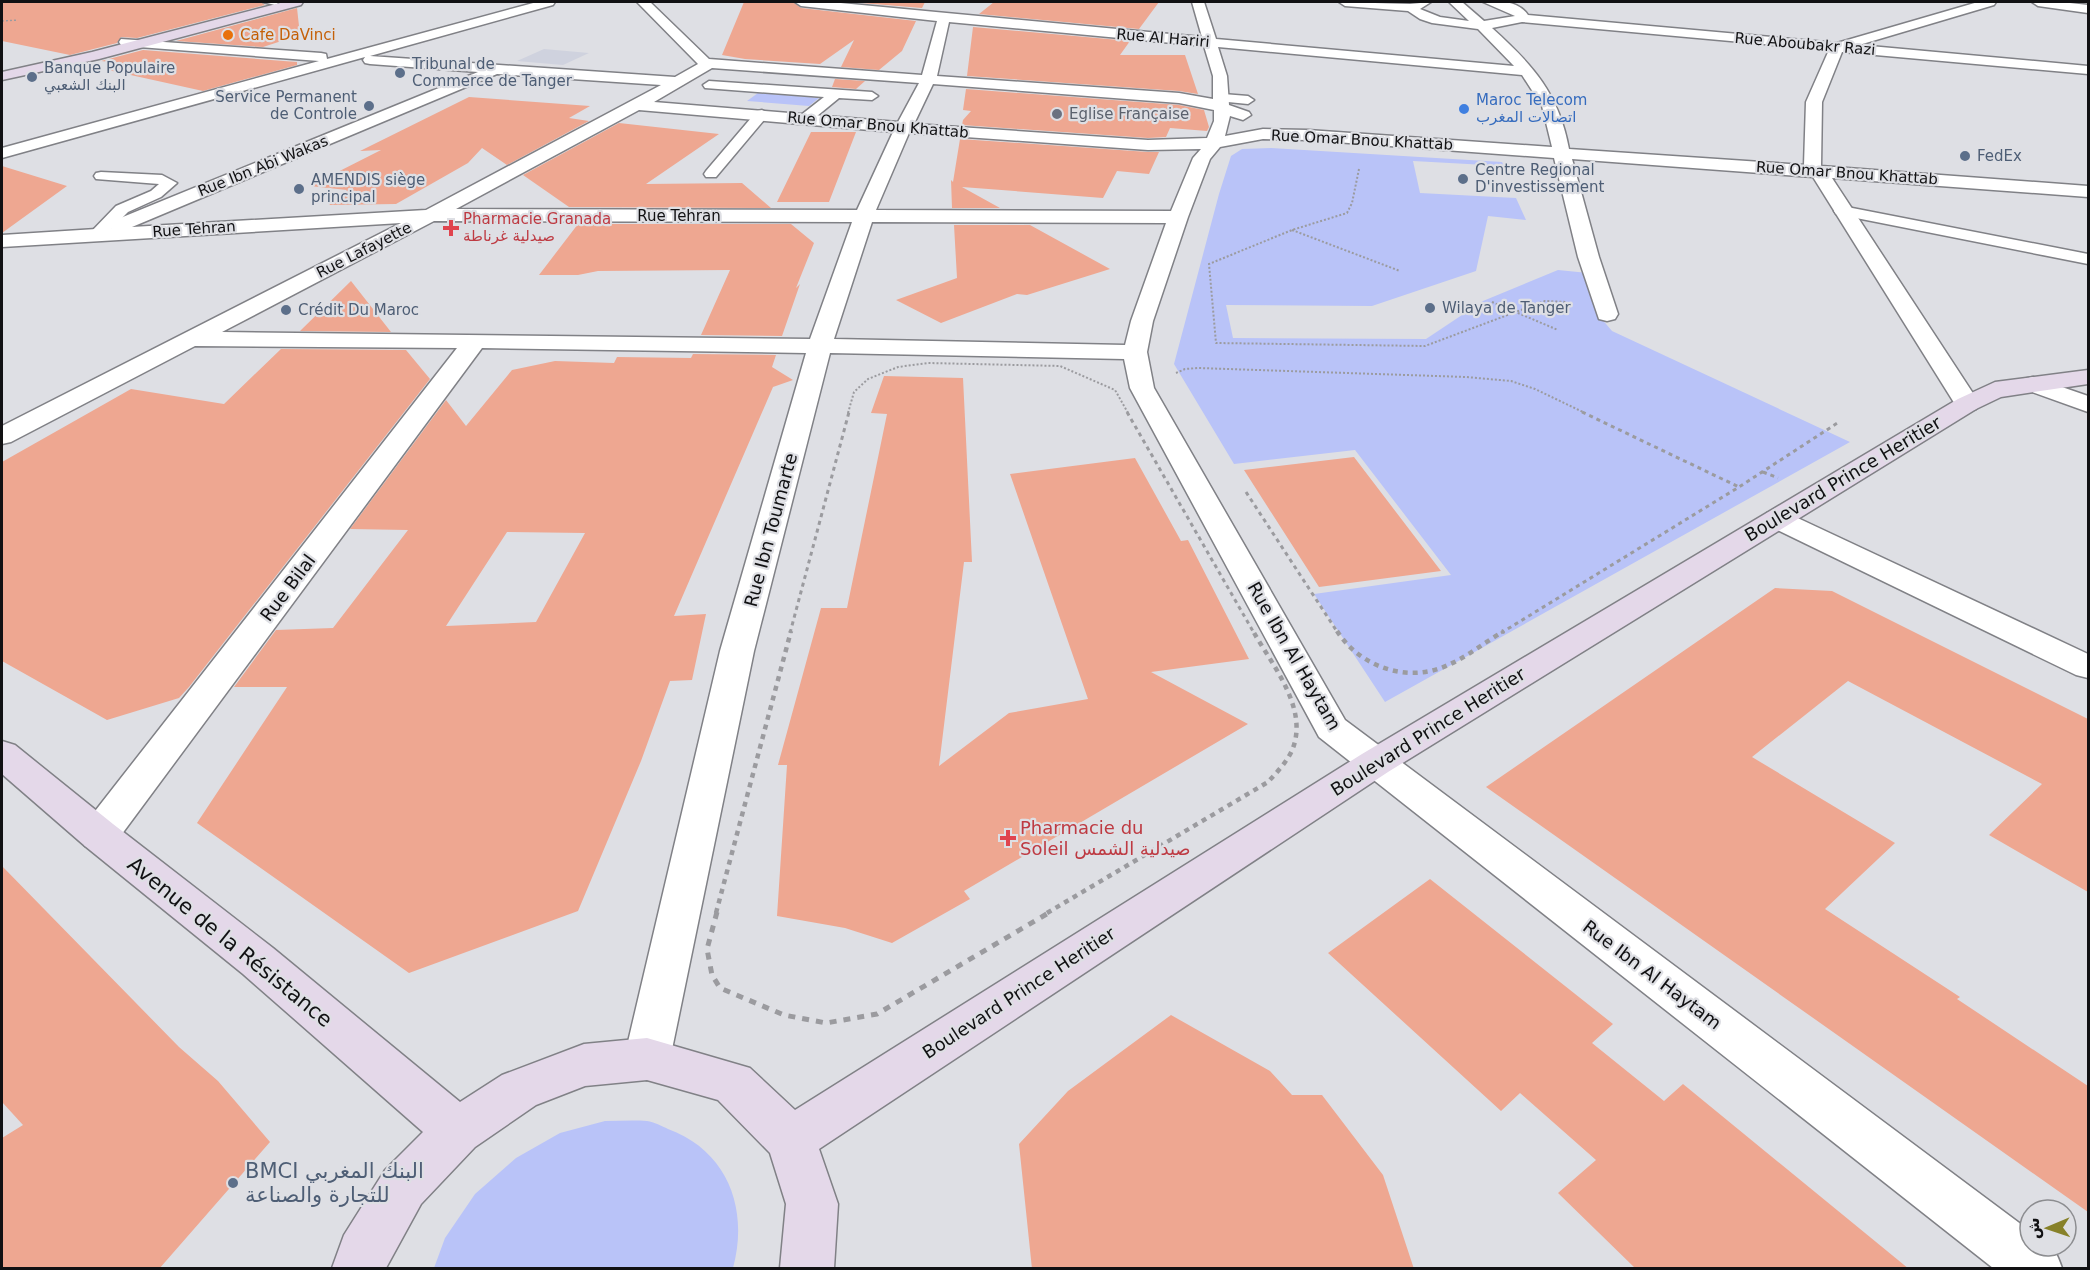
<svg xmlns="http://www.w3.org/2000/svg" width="2090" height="1270" viewBox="0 0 2090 1270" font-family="'DejaVu Sans','Noto Naskh Arabic',sans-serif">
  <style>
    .built { fill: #cfd2de }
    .green { fill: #b9c3f8 }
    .building { fill: #eea791; fill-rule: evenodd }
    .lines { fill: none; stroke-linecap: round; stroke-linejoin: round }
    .lane-casing { stroke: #808186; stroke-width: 3 }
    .street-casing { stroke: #808186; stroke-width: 3 }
    .secondary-casing { stroke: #808186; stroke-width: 3 }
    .path-far4 { stroke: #9b9b9f; stroke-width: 1.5; stroke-dasharray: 2 2; stroke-linecap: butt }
    .path-far3 { stroke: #9b9b9f; stroke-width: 2; stroke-dasharray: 2 2; stroke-linecap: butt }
    .path-far2 { stroke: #9b9b9f; stroke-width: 3; stroke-dasharray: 4 4; stroke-linecap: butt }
    .path-far1 { stroke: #9b9b9f; stroke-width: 4.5; stroke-dasharray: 5 5; stroke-linecap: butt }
    .path { stroke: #9b9b9f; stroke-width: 5; stroke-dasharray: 7 7; stroke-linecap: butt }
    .lane { fill: #fff; fill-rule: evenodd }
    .street { fill: #fff; fill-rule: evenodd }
    .secondary { fill: #e4d8e9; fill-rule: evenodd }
    .food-dot { fill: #e8710a; stroke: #dedfe4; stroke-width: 2 }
    .service-dot { fill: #5c6f8a; stroke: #dedfe4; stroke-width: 2 }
    .shop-dot { fill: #3f7fe0; stroke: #dedfe4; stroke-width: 2 }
    .worship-dot { fill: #6b7280; stroke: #dedfe4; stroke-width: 2 }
    .health-dot { fill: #e0444e; stroke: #dedfe4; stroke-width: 2 }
    .labels { text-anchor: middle; stroke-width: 4.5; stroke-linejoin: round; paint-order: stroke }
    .far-food-label { font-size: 15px; fill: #c56008; stroke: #dedfe4; text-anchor: start }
    .far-street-label { font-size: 15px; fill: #111113; stroke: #dedfe4 }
    .far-service-label { font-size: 15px; fill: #4e5e75; stroke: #dedfe4; text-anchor: start }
    .far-shop-label { font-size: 15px; fill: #366cbe; stroke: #dedfe4; text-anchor: start }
    .far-worship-label { font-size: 15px; fill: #5b616d; stroke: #dedfe4; text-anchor: start }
    .far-health-label { font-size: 15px; fill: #be3a42; stroke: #dedfe4; text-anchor: start }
    .street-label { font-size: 18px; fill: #111113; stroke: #dedfe4 }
    .health-label { font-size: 18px; fill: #be3a42; stroke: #dedfe4; text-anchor: start }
    .near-street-label { font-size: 21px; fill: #111113; stroke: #dedfe4 }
    .near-service-label { font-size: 21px; fill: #4e5e75; stroke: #dedfe4; text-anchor: start }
  </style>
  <rect width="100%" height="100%" fill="#dedfe4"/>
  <path class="built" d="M544 49 589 53 563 65 517 61Z"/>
  <path class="green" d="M758 93 819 98 809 106 747 101Z
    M1271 148 1502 162 1504 166 1413 161 1420 193 1516 198 1526 220 1488 216 1476 271 1372 306 1226 305 1233 338 1426 339 1483 301 1558 270 1588 273 1595 311 1612 331 1850 442 1385 702 1314 594 1451 575 1355 450 1234 464 1174 364 1219 194 1231 156 1242 149Z
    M605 1121C619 1121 633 1120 647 1121 654 1122 662 1126 668 1129 728 1151 749 1209 733 1268H434L445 1238 475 1194 516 1158 560 1133Z"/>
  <path class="building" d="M2 2H261L265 5 137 38 121 37 117 43 70 55 2 41Z
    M744 2H793L801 8 916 21 902 51 879 70 841 67 854 40 820 64 745 59 722 55Z
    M849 2H925L922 8Z
    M994 2H1159L1139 29 979 14Z
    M297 8 300 35 263 47 176 41Z
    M973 27 1130 41 1120 55H1185L1198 94 1179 91 967 76Z
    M143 50 297 62V65L203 91 108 70 110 62 101 61Z
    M835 79 865 81 856 89 832 87Z
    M966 89 1179 105 1204 110 1209 127 1207 131 1170 128 1166 137 1148 138 962 125 963 120 971 111 963 110Z
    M469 97 590 106 569 118 589 121 507 165 482 148 468 163 396 204 329 205 347 190 310 186 381 150 360 151Z
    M619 123 719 134 646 184 742 183 771 208 569 207 523 175Z
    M811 132H856L829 202H777Z
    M960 139 1148 152H1159L1149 174 1117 171 1103 198 962 187 1000 208H952L951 180 953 182Z
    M2 166 67 186 2 233Z
    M578 224H791L814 243 796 288 800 284 782 336 701 335 730 270 598 271 578 275H539Z
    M954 225H1030L1110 269 1027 295 1017 294 941 323 896 300 957 278Z
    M351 281 391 332 300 331Z
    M281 349 406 350 430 379 189 687 179 698 107 720 2 661V462L131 389 224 404Z
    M693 354 776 355 772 367 793 380 773 387 674 616 706 614 692 680 670 681 641 761 578 911 409 973 197 823 287 687H234L276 630 333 628 408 530 350 529 446 400 466 426 512 370 555 361 614 363 617 357 691 358ZM507 532 585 533 536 622 446 626Z
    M884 376 963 378 972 562H964L939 766 1009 713 1088 699 1010 474 1135 458 1181 541 1188 540 1249 659 1151 672 1248 724 964 891 970 899 892 943 845 928 777 916 787 765H778L821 608H847L887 414 871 413Z
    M1354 457 1441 571 1319 587 1244 470Z
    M1775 588 1832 591 2088 719V892L1989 835 2042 784 1848 681 1752 757 1895 843 1825 909 1960 997 1957 999 2088 1086V1212L1486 787Z
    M2 866 179 1047 218 1081 270 1142 159 1269H2V1138L23 1125 2 1102Z
    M1430 879 1613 1024 1592 1043 1664 1101 1683 1084 1909 1269H1636L1558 1193 1596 1160 1520 1093 1501 1111 1328 953Z
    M1171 1015 1270 1071 1292 1095H1322L1383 1175 1414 1269H1032L1019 1144 1068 1091Z"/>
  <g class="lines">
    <g class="lane-casing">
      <path id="lane" d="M263 2H280L275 5Z
        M709 81 872 92 878 96 872 100 839 98 811 121H801L799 118 801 115 824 97 705 88 703 85Z
        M1223 94 1248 96 1254 100 1248 104 1218 101 1217 98Z
        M762 110 769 114 716 177H706L704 174 706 171 757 111Z
        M101 172 162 175 177 183 161 197 128 212 102 238 96 240 88 235 116 206 151 191 159 184 96 179 94 176 96 173Z
        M1842 206 2088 254V264L1836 214 1834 211 1836 208Z"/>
    </g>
    <g class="street-casing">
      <path id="street" d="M537 2H555L553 5 370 56 675 77 698 64 637 2H650L709 59 922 75 937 21 801 6 795 2H830L1202 37 1192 2H1204L1216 39 1514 66 1478 29 1432 23 1420 19 1408 11 1345 6 1339 2 1410 4 1431 2 1420 9 1440 17 1469 21 1449 2H1462L1484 21 1515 16 1483 2C1498 0 1519 1 1528 15L1837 43 1978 2H1996L1994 5 1859 45 2088 66V74L1842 52 1822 102 1821 166 2088 186V197L1832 178 1980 404 1976 409 1967 412 1958 409 1813 177 1572 159 1599 257 1618 314 1615 319 1607 321 1599 319 1578 257 1554 158 1308 140 1263 139 1220 147 1210 159 1188 217 1153 321 1147 352 1154 388 1345 720 2030 1231V1246C2053 1246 2054 1246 2062 1268H1993L1319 737 1130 388 1124 359 830 353 754 651 670 1059 664 1074 647 1080 630 1074 624 1059 720 651 806 353 482 348 113 846 99 850 85 846 79 835 85 824 457 348 195 346 11 442 2 444V426L401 223 2 247V235L112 228 110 225 113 221 478 72 370 64 365 63 363 60 365 57 2 158V148L319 61 126 46 121 45 119 42 121 39 321 53 326 54 327 59ZM949 22 1204 46 1213 76V99L1179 93 937 76ZM1522 22 1829 50 1806 102 1804 165 1569 149C1559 94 1533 65 1492 28ZM1218 47 1522 75 1542 106 1552 147 1308 130 1263 129 1225 136 1230 116 1243 120 1251 115 1249 112 1229 105 1227 76ZM712 68 919 83 898 122 654 102ZM497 74 661 85 426 210 132 227ZM933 84 1179 103 1214 110V121L1207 138 1148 140 914 124ZM639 110 893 132 857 210 456 209ZM909 133 1148 150 1201 149 1193 158 1171 211 876 210ZM434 221 852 222 810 339 222 332ZM872 222 1166 223 1131 321 1125 345 834 339Z
        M2032 2H2061L2088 5V13L2038 6Z
        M2033 377 2088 396V412L2024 389 2021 384 2024 379Z
        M1777 510 1787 513 2088 654V678L2076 675 1767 525 1762 519 1767 513Z"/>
    </g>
    <g class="secondary-casing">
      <path id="secondary" d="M284 2H303L301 5 99 59 2 80V72L92 52Z
        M2088 370V384L2001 397 1976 409 1388 772 819 1149 838 1204 834 1268H780L786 1204 770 1153 718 1100 647 1080 585 1086 536 1105 475 1147 421 1204 386 1268H332L344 1235 385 1170 423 1132 243 974 85 846 2 774V741L15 745 113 824 273 948 460 1102 502 1075 584 1044 647 1038 750 1068 795 1110 1362 754 1958 399 1995 382Z"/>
    </g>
    <path class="path-far4" d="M2 21 18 20"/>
    <path class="path-far3" d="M1359 169 1352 203 1347 213 1292 230 1209 264 1216 343 1425 346 1545 301 1566 302
      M1292 230 1400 271
      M1492 302 1558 330
      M1176 373 1185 369 1198 368 1466 377 1511 381 1535 389 1585 413
      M848 413 854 392 868 379 898 367 928 363 1060 366 1115 390 1128 413"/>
    <path class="path-far2" d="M1127 412 1254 633
      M1582 412 1739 487
      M1763 472 1778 478
      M1246 492 1338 633
      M790 633 849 412
      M1501 633 1739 487 1839 422"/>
    <path class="path-far1" d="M1337 631C1360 667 1408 684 1448 665 1467 657 1485 642 1504 631
      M716 913 791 631
      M1047 913 1268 782C1277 772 1288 761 1293 748 1308 707 1272 665 1253 631"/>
    <path class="path" d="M717 912 707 949 712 975 720 988 784 1015 826 1023 877 1014 1050 912"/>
    <use href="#lane" class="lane"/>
    <use href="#street" class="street"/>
    <use href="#secondary" class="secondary"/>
  </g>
  <circle class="food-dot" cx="228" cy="35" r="6"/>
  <g class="service-dot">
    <circle cx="400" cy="73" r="6"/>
    <circle cx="32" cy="77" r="6"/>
    <circle cx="369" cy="106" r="6"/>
    <circle cx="1965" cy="156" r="6"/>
    <circle cx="1463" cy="179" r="6"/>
    <circle cx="299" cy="189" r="6"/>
    <circle cx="1430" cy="308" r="6"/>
    <circle cx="286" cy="310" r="6"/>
    <circle cx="233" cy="1183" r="6"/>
  </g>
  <circle class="shop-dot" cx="1464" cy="109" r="6"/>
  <circle class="worship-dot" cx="1057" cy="114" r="6"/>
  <g class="health-dot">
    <path d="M448 219h6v6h6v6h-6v6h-6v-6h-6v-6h6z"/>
    <path d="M1005 829h6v6h6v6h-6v6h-6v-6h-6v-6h6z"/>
  </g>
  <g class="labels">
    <g class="far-food-label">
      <text x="240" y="40">Cafe DaVinci</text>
    </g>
    <g class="far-street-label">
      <text transform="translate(1163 38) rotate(5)" y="5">Rue Al Hariri</text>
      <text transform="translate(1805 44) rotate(5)" y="5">Rue Aboubakr Razi</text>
      <text transform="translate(878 125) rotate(5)" y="5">Rue Omar Bnou Khattab</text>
      <text transform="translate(1362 140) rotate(3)" y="5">Rue Omar Bnou Khattab</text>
      <text transform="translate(263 166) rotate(-22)" y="5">Rue Ibn Abi Wakas</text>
      <text transform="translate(1847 173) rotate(4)" y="5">Rue Omar Bnou Khattab</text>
      <text x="679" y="221">Rue Tehran</text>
      <text transform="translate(194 229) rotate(-4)" y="5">Rue Tehran</text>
      <text transform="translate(364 250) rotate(-27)" y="5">Rue Lafayette</text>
    </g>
    <g class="far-service-label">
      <text x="412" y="69">Tribunal de<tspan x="412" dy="17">Commerce de Tanger</tspan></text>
      <text x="44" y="73">Banque Populaire<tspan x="44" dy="17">البنك الشعبي</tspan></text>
      <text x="357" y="102" text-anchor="end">Service Permanent<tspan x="357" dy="17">de Controle</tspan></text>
      <text x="1977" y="161">FedEx</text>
      <text x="1475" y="175">Centre Regional<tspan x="1475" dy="17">D'investissement</tspan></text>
      <text x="311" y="185">AMENDIS siège<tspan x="311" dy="17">principal</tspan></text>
      <text x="1442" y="313">Wilaya de Tanger</text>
      <text x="298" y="315">Crédit Du Maroc</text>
    </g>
    <g class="far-shop-label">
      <text x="1476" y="105">Maroc Telecom<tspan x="1476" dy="17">اتصالات المغرب</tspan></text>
    </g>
    <g class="far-worship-label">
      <text x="1069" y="119">Eglise Française</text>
    </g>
    <g class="far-health-label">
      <text x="463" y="224">Pharmacie Granada<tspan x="463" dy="17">صيدلية غرناطة</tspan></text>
    </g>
    <g class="street-label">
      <text transform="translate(1843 479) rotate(-31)" y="6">Boulevard Prince Heritier</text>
      <text transform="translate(771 530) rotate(-75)" y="6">Rue Ibn Toumarte</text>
      <text transform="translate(288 588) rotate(-53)" y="6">Rue Bilal</text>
      <text transform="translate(1294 656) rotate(60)" y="6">Rue Ibn Al Haytam</text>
      <text transform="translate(1428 732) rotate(-32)" y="6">Boulevard Prince Heritier</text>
      <text transform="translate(1652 975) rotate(37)" y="6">Rue Ibn Al Haytam</text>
      <text transform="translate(1019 993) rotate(-33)" y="6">Boulevard Prince Heritier</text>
    </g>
    <g class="health-label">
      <text x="1020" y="834">Pharmacie du<tspan x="1020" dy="21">Soleil صيدلية الشمس</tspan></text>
    </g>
    <g class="near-street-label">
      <text transform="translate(230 942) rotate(39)" y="7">Avenue de la Résistance</text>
    </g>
    <g class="near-service-label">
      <text x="245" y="1178">BMCI البنك المغربي<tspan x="245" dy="24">للتجارة والصناعة</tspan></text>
    </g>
  </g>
  <rect width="2090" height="1270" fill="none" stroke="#111113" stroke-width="6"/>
  <g transform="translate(2048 1228) rotate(268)"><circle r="28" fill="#dedfe4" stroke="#8c8d90" stroke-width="1.5"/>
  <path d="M0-4.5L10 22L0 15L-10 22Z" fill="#878129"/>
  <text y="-9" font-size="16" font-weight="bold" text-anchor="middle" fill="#111113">ش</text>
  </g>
</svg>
